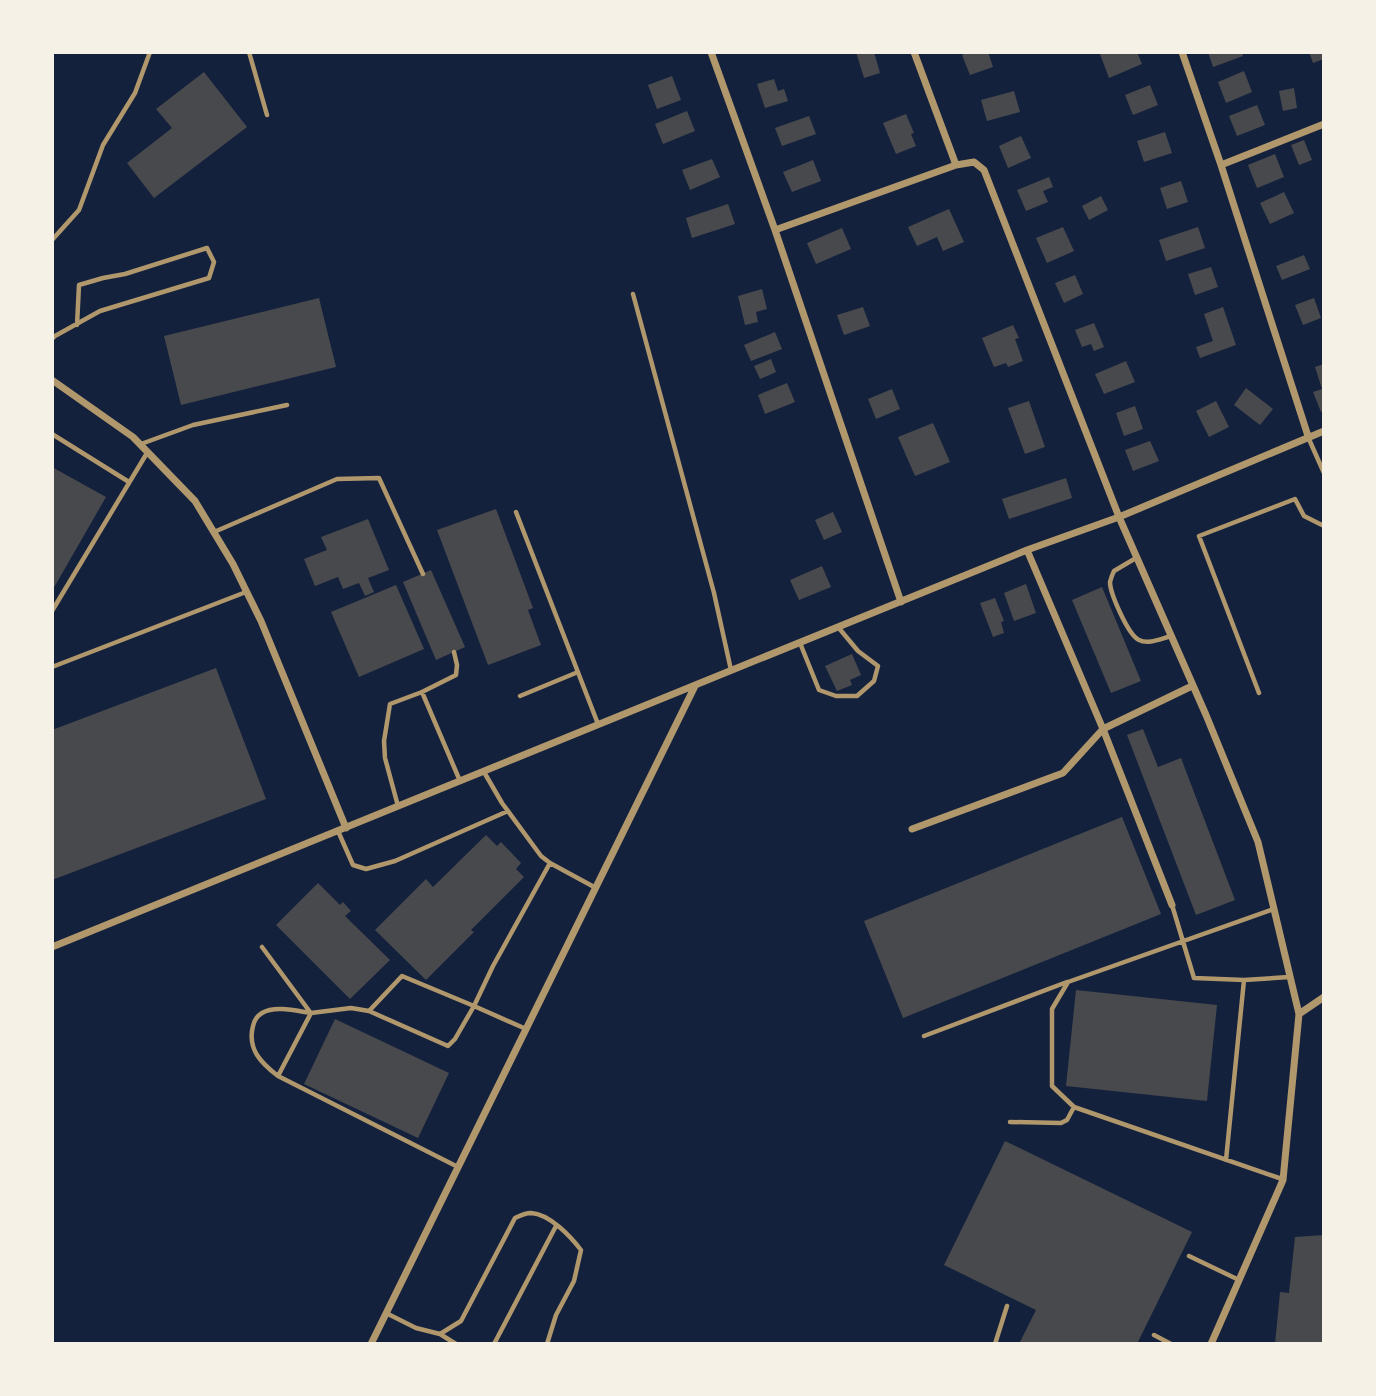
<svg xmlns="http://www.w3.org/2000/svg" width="1376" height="1396" viewBox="0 0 1376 1396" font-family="'Source Sans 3',sans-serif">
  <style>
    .building { fill: #48494c }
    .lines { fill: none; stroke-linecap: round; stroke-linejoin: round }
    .service { stroke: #b1986c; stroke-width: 4.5 }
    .minor { stroke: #b1986c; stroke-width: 7 }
  </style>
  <rect width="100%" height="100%" fill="#14213d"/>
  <path class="building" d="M856 52H874L880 73 864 78Z
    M968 52H988L993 67 970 75 962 55Z
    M1103 52H1137L1142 64 1109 78 1100 54Z
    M1208 52H1242L1243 56 1213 67Z
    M1309 52H1324V59L1313 63Z
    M1244 71 1252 92 1226 103 1218 82Z
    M204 72 247 127 154 198 127 163 172 128 156 109Z
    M672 76 681 100 657 109 648 85Z
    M774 79 778 91 784 89 788 101 765 108 757 84Z
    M1150 85 1158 105 1133 115 1125 95Z
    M1294 88 1297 108 1283 111 1279 91Z
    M1014 91 1020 112 987 121 981 100Z
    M1257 105 1265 125 1237 136 1229 116Z
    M687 111 695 131 663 144 655 124Z
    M906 114 914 133 911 134 916 146 896 154 883 123Z
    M809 116 816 134 782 146 775 128Z
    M1165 132 1172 153 1144 162 1137 141Z
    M1021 136 1031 158 1008 168 999 146Z
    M1304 140 1312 160 1299 165 1291 145Z
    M1275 154 1284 177 1257 188 1248 165Z
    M712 159 720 177 690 190 682 170Z
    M813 160 821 181 792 192 783 172Z
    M1049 177 1053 187 1043 191 1048 202 1026 211 1017 190Z
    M1181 181 1188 202 1167 209 1160 188Z
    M1284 192 1294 213 1270 224 1260 203Z
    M1101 196 1108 210 1089 220 1082 206Z
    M728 204 735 224 692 238 686 218Z
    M949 209 964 242 943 251 937 237 917 246 908 227Z
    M1063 227 1074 251 1047 263 1036 238Z
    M1198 227 1205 248 1166 261 1159 240Z
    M842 228 851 249 816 264 807 243Z
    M1304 255 1310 269 1282 280 1276 266Z
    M1211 267 1218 287 1195 295 1188 274Z
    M1075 275 1083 294 1064 303 1055 283Z
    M762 289 767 309 756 312 758 322 745 325 738 296Z
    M319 298 336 367 181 405 164 336Z
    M1314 298 1321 318 1303 325 1295 305Z
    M863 307 870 326 844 335 837 315Z
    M1223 307 1236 345 1200 358 1196 347 1213 341 1204 314Z
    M1094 323 1104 347 1094 351 1091 344 1082 347 1075 330Z
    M1013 325 1019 338 1015 339 1023 361 1008 367 1006 363 994 367 982 338Z
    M775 332 782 349 751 361 744 345Z
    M771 359 776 372 760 379 754 366Z
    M1126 361 1135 382 1104 394 1095 374Z
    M1324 364V411L1321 412 1313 392 1322 389 1315 367Z
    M787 383 795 402 765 414 758 395Z
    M1246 388 1273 409 1260 425 1234 405Z
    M892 389 900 409 876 419 868 399Z
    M1029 401 1045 447 1025 454 1008 408Z
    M1216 401 1229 427 1209 437 1196 411Z
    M1135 406 1143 429 1124 436 1116 413Z
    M933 423 950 462 915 476 898 437Z
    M1150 441 1159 461 1133 471 1125 450Z
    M52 467 106 497 52 591Z
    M1066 478 1072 498 1009 519 1002 499Z
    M496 509 533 608 528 610 541 645 488 665 437 530Z
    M833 512 842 532 824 540 815 520Z
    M368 519 389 570 368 578 374 592 365 596 359 583 343 589 338 577 315 586 304 559 327 550 321 537Z
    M822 566 831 587 799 600 790 580Z
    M431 570 465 647 436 660 403 582Z
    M1026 584 1036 613 1014 621 1004 593Z
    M396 585 424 649 359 677 331 612Z
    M1102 587 1141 681 1111 693 1072 600Z
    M995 598 1004 621 1001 622 1004 633 993 637 980 603Z
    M852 654 861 675 850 680 852 685 837 691 825 666Z
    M216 668 266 799 52 880V730Z
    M1143 729 1158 767 1181 758 1235 900 1196 915 1127 735Z
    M1122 817 1161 914 903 1018 864 921Z
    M486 835 497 846 501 842 521 863 516 869 524 877 471 930 474 932 426 980 375 930 426 879 433 887Z
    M318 883 340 905 343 902 351 911 345 916 390 960 350 999 276 925Z
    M1076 990 1217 1005 1207 1101 1066 1086Z
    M335 1019 449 1073 418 1138 304 1084Z
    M1005 1141 1192 1232 1137 1344H1019L1036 1310 944 1265Z
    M1324 1235V1344H1275L1280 1292 1289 1293 1295 1237Z"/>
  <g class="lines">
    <path class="service" d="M249 52 267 115
      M52 240 79 210 103 145 135 93 150 52
      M633 294 714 593 731 670
      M52 339 55 336 100 311 209 278 214 262 207 248 125 274 103 278 79 285 77 325
      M52 434 129 482
      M1308 437 1324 473
      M141 444 193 425 287 405
      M516 512 598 724
      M214 532 337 479 379 478 423 574
      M1136 558 1114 571C1112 575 1111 578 1110 582 1110 593 1128 635 1139 640 1149 645 1162 638 1172 636
      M52 611 147 453
      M800 643 819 690 836 696H857L874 681 878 666 858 651 838 627
      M52 667 246 592
      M422 692 456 675 457 665 454 652
      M1259 693 1199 536 1295 499 1304 516 1324 526
      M520 696 578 672
      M484 772 502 803 541 856 550 863 596 888
      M398 806 385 758 384 741 390 704 422 692 460 781
      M338 831 353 865 366 869 395 861 508 811
      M1172 905 1194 978 1244 980 1289 977
      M1274 909 1068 982 1052 1009V1086L1074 1107 1282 1179
      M262 947 310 1012
      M369 1011 402 976 474 1006 493 966 550 863
      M924 1036 1067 982
      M278 1076C261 1063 247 1049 253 1026 254 1021 257 1016 262 1013 275 1005 297 1011 311 1013
      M1010 1122 1061 1123 1067 1120 1074 1107
      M1226 1160 1244 980
      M458 1167 278 1076 311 1013 351 1008 369 1011 448 1046 455 1039 474 1006 526 1029
      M1189 1256 1239 1280
      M386 1313 416 1328 440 1334 461 1321 515 1218C519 1216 526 1213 531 1213 550 1214 571 1237 581 1250L574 1281 556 1315 547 1344
      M440 1334 456 1344
      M1154 1335 1171 1344
      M494 1344 556 1226
      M995 1344 1007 1306"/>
    <path class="minor" d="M711 52 775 230 901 602
      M914 52 956 165
      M1182 52 1221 165 1308 436
      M1221 165 1324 124
      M775 230 956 165 974 162 984 170 1119 517 1206 715 1258 842 1299 1014 1283 1180 1211 1344
      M52 380 133 437 195 501 233 564 261 621 346 828
      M1027 550 1103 729 1172 905
      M912 829 1063 773 1103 729 1192 686
      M52 947 1027 550 1119 517 1324 431
      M1299 1014 1324 997
      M371 1344 695 686"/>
  </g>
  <rect width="1376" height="1396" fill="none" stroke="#f6f1e7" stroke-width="108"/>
</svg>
